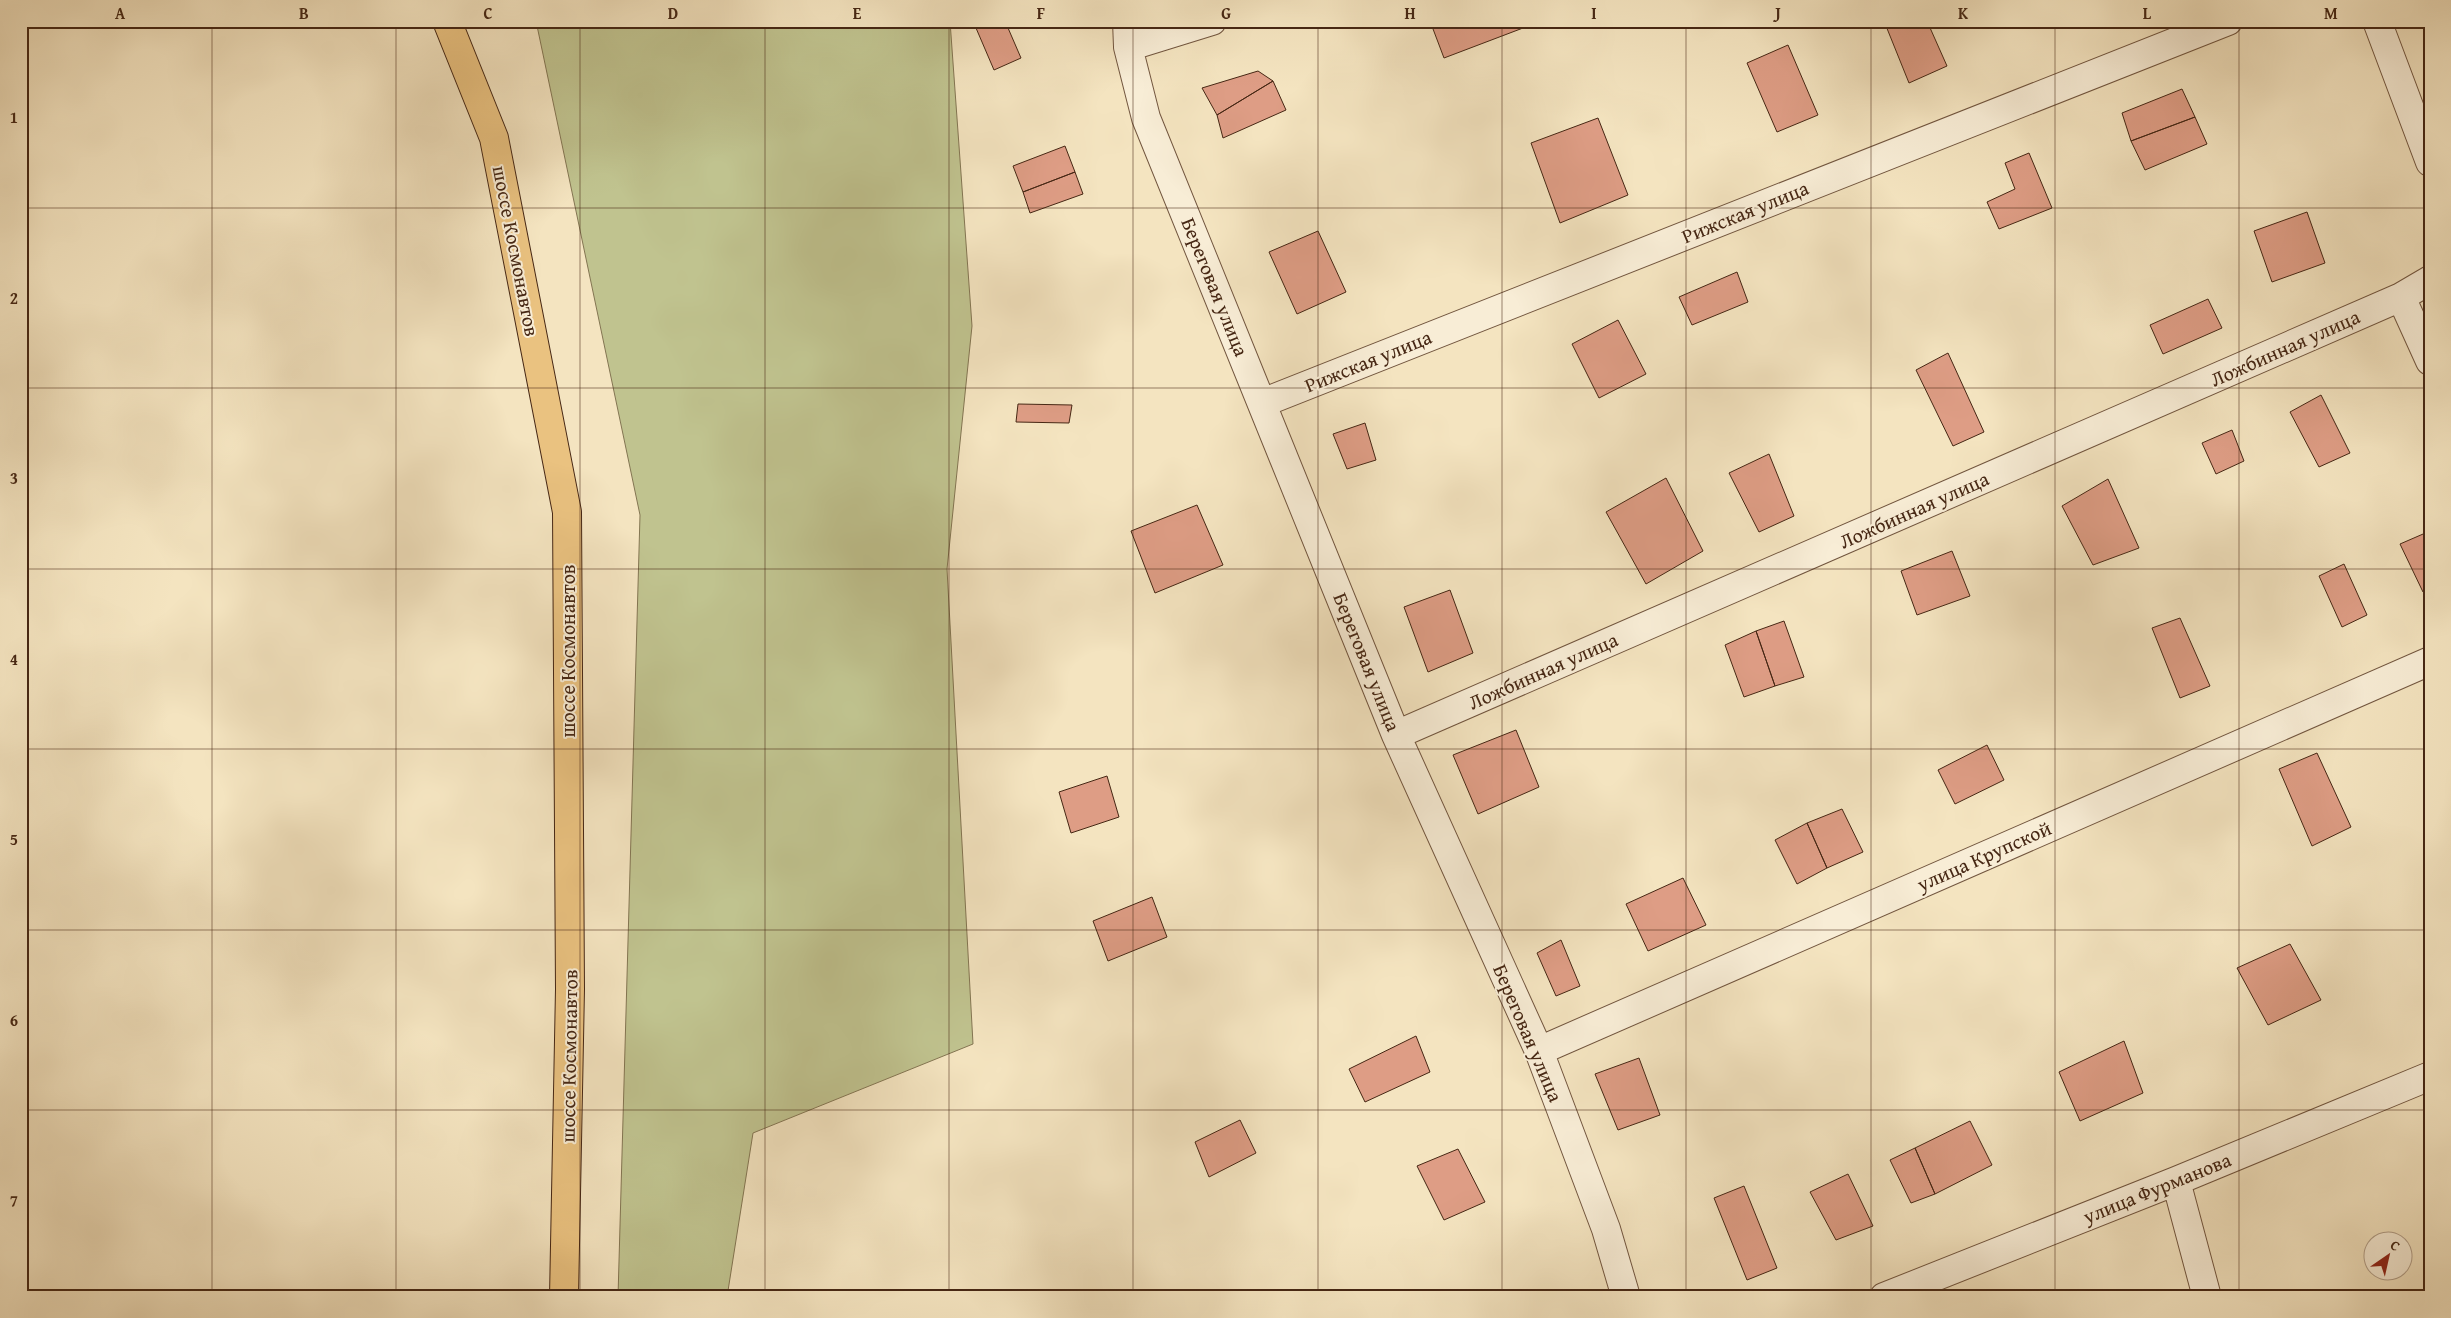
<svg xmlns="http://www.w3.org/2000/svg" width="2451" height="1318" viewBox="0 0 2451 1318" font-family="'Gentium Book Plus',serif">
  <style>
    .green { fill: #c0c38f; stroke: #837552 }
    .building { fill: #de9d85; stroke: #462714 }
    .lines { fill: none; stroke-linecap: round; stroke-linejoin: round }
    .minor-casing { stroke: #72563f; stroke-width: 30 }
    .major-casing { stroke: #462714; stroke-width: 30 }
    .minor { stroke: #f8edd6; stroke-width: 28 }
    .major { stroke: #eac280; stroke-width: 28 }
    .grid { fill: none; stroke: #462714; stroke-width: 1; stroke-opacity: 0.55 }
    .labels { text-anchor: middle; stroke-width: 4; stroke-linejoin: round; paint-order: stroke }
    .street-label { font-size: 20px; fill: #462714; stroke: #f8edd6 }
    .neatline { fill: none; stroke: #462714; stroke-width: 2 }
    .grid-label { font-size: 16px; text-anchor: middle; font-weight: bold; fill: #462714 }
  </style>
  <rect width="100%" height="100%" fill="#f4e4c0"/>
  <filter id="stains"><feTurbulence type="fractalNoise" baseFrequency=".004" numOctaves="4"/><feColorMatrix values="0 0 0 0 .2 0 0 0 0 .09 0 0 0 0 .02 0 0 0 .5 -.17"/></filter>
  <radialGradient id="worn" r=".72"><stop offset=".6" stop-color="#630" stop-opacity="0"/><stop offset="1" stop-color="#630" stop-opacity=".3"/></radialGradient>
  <path class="green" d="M536 21H950L972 326 947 569 973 1044 753 1133 727 1297H618L640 515Z"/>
  <path class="building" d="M973 21H1005L1021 58 994 70Z
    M1430 21H1521L1523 28 1444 58Z
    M1884 21H1927L1947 66 1909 83Z
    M1788 45 1818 115 1777 132 1747 63Z
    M1258 71 1273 81 1217 115 1202 88Z
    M1273 81 1286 110 1223 138 1217 115Z
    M2182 89 2195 117 2131 141 2122 113Z
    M2195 117 2207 144 2145 170 2131 141Z
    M1598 118 1628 195 1560 223 1531 143Z
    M1065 146 1075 172 1023 192 1013 166Z
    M2029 153 2052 208 1999 229 1987 202 2015 189 2005 163Z
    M1075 172 1083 194 1030 213 1023 192Z
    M2307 212 2325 263 2272 282 2254 231Z
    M1318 231 1346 292 1297 314 1269 252Z
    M1737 272 1748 302 1692 325 1679 297Z
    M2208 299 2222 328 2163 354 2150 325Z
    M1618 320 1646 374 1599 398 1572 344Z
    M1948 353 1984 432 1953 446 1916 370Z
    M2321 395 2350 453 2319 467 2290 412Z
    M1018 404 1072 405 1069 423 1016 422Z
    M1365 423 1376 460 1347 469 1333 434Z
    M2232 430 2244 461 2216 474 2202 443Z
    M1769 454 1794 516 1759 532 1729 473Z
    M1666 478 1703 551 1646 584 1606 512Z
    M2108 479 2139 548 2093 565 2062 506Z
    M1197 505 1223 565 1155 593 1131 531Z
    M2430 531V589L2423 592 2400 544Z
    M1952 551 1970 596 1917 615 1901 571Z
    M2344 564 2367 615 2342 627 2319 576Z
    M1450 590 1473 653 1428 672 1404 607Z
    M2180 618 2210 686 2180 698 2152 628Z
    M1784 621 1804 677 1775 686 1756 631Z
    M1756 631 1775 686 1744 697 1725 645Z
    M1516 730 1539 787 1478 814 1453 755Z
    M1987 745 2004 780 1955 804 1938 770Z
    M2317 753 2351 827 2312 846 2279 769Z
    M1107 776 1119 817 1071 833 1059 792Z
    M1842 809 1863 852 1827 868 1807 823Z
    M1807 823 1827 868 1797 884 1775 840Z
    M1683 878 1706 925 1648 951 1626 904Z
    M1152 897 1167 937 1108 961 1093 921Z
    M1561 940 1580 986 1556 996 1537 953Z
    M2290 944 2321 1000 2268 1025 2237 968Z
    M1416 1036 1430 1072 1365 1102 1349 1069Z
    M2124 1041 2143 1093 2080 1121 2059 1072Z
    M1639 1058 1660 1115 1618 1130 1595 1074Z
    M1240 1120 1256 1153 1209 1177 1195 1142Z
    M1970 1121 1992 1165 1935 1194 1915 1148Z
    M1915 1148 1935 1194 1911 1203 1890 1160Z
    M1458 1149 1485 1202 1444 1220 1417 1166Z
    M1848 1174 1873 1226 1836 1240 1810 1192Z
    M1744 1186 1777 1268 1747 1280 1714 1198Z"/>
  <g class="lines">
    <g class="minor-casing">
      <path id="minor" d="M1127 21 1128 47 1146 118 1396 735 1539 1051 1606 1229 1626 1297
        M2377 21 2430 162
        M1128 47 1212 21
        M2401 297 2430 361
        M1262 403 2228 21
        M1396 735 2401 297 2430 280
        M1539 1051 2430 661
        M2176 1181 2207 1297
        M1884 1297 2176 1181 2430 1076"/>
    </g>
    <g class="major-casing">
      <path id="major" d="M447 21 494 138 567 512 570 989 564 1297"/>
    </g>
    <use href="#minor" class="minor"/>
    <use href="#major" class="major"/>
  </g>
  <path class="grid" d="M212 21V1297M396 21V1297M580 21V1297M765 21V1297M949 21V1297M1133 21V1297M1318 21V1297M1502 21V1297M1686 21V1297M1871 21V1297M2055 21V1297M2239 21V1297M21 208H2430M21 388H2430M21 569H2430M21 749H2430M21 930H2430M21 1110H2430"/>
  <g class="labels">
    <g class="street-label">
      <text transform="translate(1745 212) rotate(-22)" y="7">Рижская улица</text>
      <text transform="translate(516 251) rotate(79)" y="7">шоссе Космонавтов</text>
      <text transform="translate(1215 287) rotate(68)" y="7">Береговая улица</text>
      <text transform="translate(2285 348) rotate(-24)" y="7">Ложбинная улица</text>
      <text transform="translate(1368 361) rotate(-22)" y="7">Рижская улица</text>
      <text transform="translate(1914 510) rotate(-24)" y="7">Ложбинная улица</text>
      <text transform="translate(568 651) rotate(-90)" y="7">шоссе Космонавтов</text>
      <text transform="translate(1367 662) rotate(68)" y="7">Береговая улица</text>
      <text transform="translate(1543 671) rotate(-24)" y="7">Ложбинная улица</text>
      <text transform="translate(1984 856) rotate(-24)" y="7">улица Крупской</text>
      <text transform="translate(1528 1033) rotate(67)" y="7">Береговая улица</text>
      <text transform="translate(569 1056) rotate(-89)" y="7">шоссе Космонавтов</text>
      <text transform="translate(2157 1188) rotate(-22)" y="7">улица Фурманова</text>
    </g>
  </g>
  <rect width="2451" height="1318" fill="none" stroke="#f4e4c0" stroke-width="55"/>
  <g transform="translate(2388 1256) rotate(34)"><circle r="24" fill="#f8edd6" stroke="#b19e88"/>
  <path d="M0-4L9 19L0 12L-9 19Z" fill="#8f2418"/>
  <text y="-8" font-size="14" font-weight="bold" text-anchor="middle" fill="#462714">С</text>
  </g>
  <rect x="28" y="28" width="2396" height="1262" class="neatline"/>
  <g class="grid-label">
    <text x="120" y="19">A</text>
    <text x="304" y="19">B</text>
    <text x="488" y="19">C</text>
    <text x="673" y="19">D</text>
    <text x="857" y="19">E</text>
    <text x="1041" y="19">F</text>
    <text x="1226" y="19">G</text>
    <text x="1410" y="19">H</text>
    <text x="1594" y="19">I</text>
    <text x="1778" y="19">J</text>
    <text x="1963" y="19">K</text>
    <text x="2147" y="19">L</text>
    <text x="2331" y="19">M</text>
    <text x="14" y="123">1</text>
    <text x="14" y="304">2</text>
    <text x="14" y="484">3</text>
    <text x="14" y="665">4</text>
    <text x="14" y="845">5</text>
    <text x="14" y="1026">6</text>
    <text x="14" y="1206">7</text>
  </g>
  <rect width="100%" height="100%" filter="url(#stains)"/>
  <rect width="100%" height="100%" fill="url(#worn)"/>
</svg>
